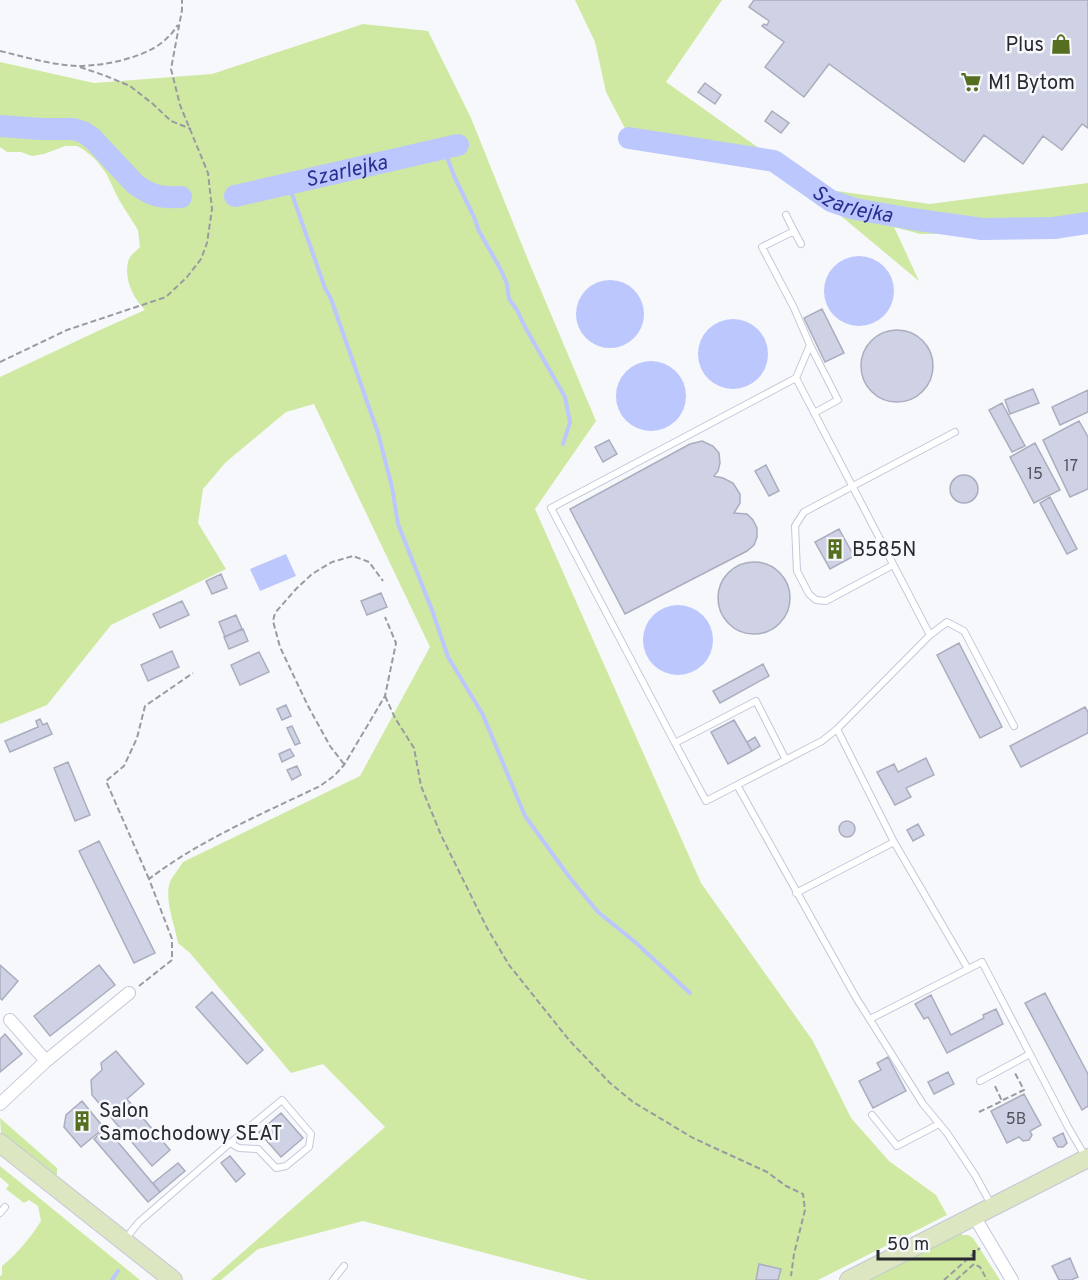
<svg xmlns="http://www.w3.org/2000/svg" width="1088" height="1280" viewBox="0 0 1088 1280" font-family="Overpass,sans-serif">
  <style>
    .green { fill: #cfe9a2 }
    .water { fill: #bbc7fd }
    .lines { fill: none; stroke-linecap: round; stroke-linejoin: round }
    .stream { stroke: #bbc7fd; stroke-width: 4 }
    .river { stroke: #bbc7fd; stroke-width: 22 }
    .building { fill: #ced2e4; stroke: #a9adbe; stroke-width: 1.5 }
    .lane-casing { stroke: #c3c7d8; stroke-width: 8 }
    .street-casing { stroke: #c3c7d8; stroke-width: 14 }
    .secondary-casing { stroke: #c3c7d8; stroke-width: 20 }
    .path { stroke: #9a9ba0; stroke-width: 2; stroke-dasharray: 6 3; stroke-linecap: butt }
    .lane { stroke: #fff; stroke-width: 6 }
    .street { stroke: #fff; stroke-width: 12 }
    .secondary { stroke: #dce7c1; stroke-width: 18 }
    .labels { text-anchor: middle; stroke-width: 5; stroke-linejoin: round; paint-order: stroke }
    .number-label { font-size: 16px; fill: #51535c }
    .poi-label { font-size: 20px; fill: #27292f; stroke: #f7f8fc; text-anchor: start }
    .water-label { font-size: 21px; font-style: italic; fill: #2b2c8e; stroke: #f7f8fc }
  </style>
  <rect width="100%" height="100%" fill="#f7f8fc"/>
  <path class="green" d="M575 0H722L666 82 815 188 930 204 1088 183V232L920 234 894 227 919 281 817 196 773 170 631 140 606 92 595 42Z
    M363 24 428 31 471 118 526 255 596 421 535 509 701 883 813 1041 851 1118 889 1161 936 1195 947 1215 818 1280H588L363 1221 258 1249 221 1280H211L385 1127 323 1064 291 1073 190 953 178 943C175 925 164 900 170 882 173 875 179 869 183 862L360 776 430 647 314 404 286 412 226 462 203 489 198 523 226 569 111 625 47 705 0 724V377L100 330 145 310C133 298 124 279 128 262 129 256 136 251 140 247L138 230 119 200 106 173 96 160 84 150 77 146H65L44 154 32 156 21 152H7L0 147V62L94 83 212 74Z
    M0 1118 57 1168V1175L52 1173 1 1133Z
    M0 1166 140 1280H0V1276L2 1275V1266C18 1253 30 1238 41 1221L38 1206 29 1200 24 1203 6 1189 9 1185 0 1177Z
    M960 1232 962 1235H968L973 1238 1000 1280H865Z"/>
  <path class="water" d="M824 291a35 35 0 1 1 70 0a35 35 0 1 1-70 0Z
    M576 314a34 34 0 1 1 68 0a34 34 0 1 1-68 0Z
    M698 354a35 35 0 1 1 70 0a35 35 0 1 1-70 0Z
    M616 396a35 35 0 1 1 70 0a35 35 0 1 1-70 0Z
    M286 554 296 576 260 591 250 569Z
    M643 640a35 35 0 1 1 70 0a35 35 0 1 1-70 0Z"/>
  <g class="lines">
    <path class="stream" d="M444 149 454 176 474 217 479 231 501 270 507 284 509 299 517 310 525 327 565 397 570 422 563 444
      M288 183 325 288 331 299 378 433 392 487 398 524 432 610 448 657 483 715 525 816 570 878 598 912 635 942 690 993
      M112 1280 118 1271"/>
    <g class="river">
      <path d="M0 126 41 129H73L83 132 92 138 135 184C151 196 161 198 181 197"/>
      <path id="s1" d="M629 138 774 161 831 201 855 209 912 219 982 229 1054 228 1088 223"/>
      <path id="s2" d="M235 196 458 145"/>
    </g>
  </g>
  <path class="building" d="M754 0H1088V128L1082 124 1062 150 1043 136 1023 164 984 135 964 162 829 64 804 97 765 67 784 42 762 26 764 24 767 25 769 21 749 7Z
    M705 83 721 95 715 104 698 92Z
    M772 111 789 123 781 133 765 121Z
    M822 309 844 353 825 362 804 318Z
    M861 366a36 36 0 1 1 72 0a36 36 0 1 1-72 0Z
    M1033 389 1039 403 1010 414 1005 400Z
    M1088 390V412L1060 425 1052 407Z
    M1002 403 1025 446 1012 452 989 410Z
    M1079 421 1088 437V489L1070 497 1043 440Z
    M609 440 617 454 603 462 595 447Z
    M702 441 713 446 719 453 720 463 718 471 714 476 723 478 733 483 740 494V503L734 513 747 514 753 520 757 528V537L754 545 747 551 625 614 570 509 690 444Z
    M1035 443 1060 490 1034 503 1010 457Z
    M766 465 779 491 769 496 755 471Z
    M950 489a14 14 0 1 1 28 0a14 14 0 1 1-28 0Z
    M1050 497 1077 549 1067 554 1040 503Z
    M839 529 854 556 830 569 815 542Z
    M718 598a36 36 0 1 1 72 0a36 36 0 1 1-72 0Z
    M221 574 227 588 212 594 206 581Z
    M381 593 387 607 367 615 361 601Z
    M182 601 189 615 160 628 153 614Z
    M236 615 242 629 225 637 219 622Z
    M243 629 248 641 229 649 224 637Z
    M959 643 1002 727 980 738 937 655Z
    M172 651 179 667 148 681 141 665Z
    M259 652 269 672 240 685 231 665Z
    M763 664 769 676 720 703 713 691Z
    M286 705 291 716 282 720 277 709Z
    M1085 707 1088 712V733L1021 767 1010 746Z
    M40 719 43 725 47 723 52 734 10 752 5 741 38 727 36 721Z
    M734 720 752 751 728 764 711 732Z
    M292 726 300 743 295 745 287 728Z
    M755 737 760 746 752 751 747 742Z
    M290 749 294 756 282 762 279 754Z
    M926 758 934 775 906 788 911 797 895 805 877 772 894 764 898 772Z
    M68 762 90 815 75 821 54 768Z
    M297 766 301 775 292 780 287 770Z
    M839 829a8 8 0 1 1 16 0a8 8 0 1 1-16 0Z
    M918 824 924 835 913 841 907 830Z
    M99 841 155 953 134 963 79 851Z
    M0 965 18 981 2 1000 0 998Z
    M99 965 115 985 50 1036 34 1016Z
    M212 992 263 1050 247 1064 196 1007Z
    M1045 993 1088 1074V1106L1082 1110 1025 1003Z
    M931 995 951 1035 984 1018 983 1015 996 1009 1003 1024 947 1053 928 1017 924 1019 915 1004Z
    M5 1034 22 1054 0 1072V1039Z
    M116 1051 144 1084 127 1099 170 1150 152 1166 92 1095 91 1080 102 1070 101 1063Z
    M888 1057 906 1091 873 1108 859 1081 881 1070 877 1063Z
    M948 1072 954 1084 934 1094 928 1082Z
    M1024 1094 1041 1125 1030 1131 1032 1135 1029 1140 1023 1141 1019 1137 1007 1143 991 1111Z
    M82 1101 104 1128 81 1147 64 1127 66 1115Z
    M281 1113 303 1138 281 1157 259 1132Z
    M106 1128 160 1192 148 1202 94 1139Z
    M1063 1133 1067 1143 1063 1147H1058L1053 1138Z
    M230 1156 245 1174 236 1182 221 1163Z
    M178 1163 185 1171 160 1192 153 1183Z
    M1070 1258 1078 1277 1071 1280H1059L1052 1266Z
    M759 1264 781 1269 778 1280H756Z"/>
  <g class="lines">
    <g class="lane-casing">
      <path id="lane" d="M786 215 794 231 762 247 794 308 810 345 796 378
        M794 231 801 244
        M810 345 838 400 814 413
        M893 565 826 601 816 600 809 594 797 571 795 526 804 512 955 432
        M837 729 894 842 968 969 870 1019
        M675 743 551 508 796 378 930 635
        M737 785 706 801 675 743 756 701 786 760
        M796 893 894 842
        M968 969 982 962 1030 1054 980 1081
        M1030 1054 1068 1127 1085 1156
        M872 1115 897 1146 939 1124
        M992 1206 975 1175 947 1133 923 1104 855 996 737 785 822 741 837 729 930 635 947 622 964 631 1014 726
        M0 1213 5 1207
        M126 1238 139 1222 230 1143 282 1100 311 1134 309 1147 286 1166 276 1168 258 1149 239 1148 230 1143
        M333 1280 344 1266"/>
    </g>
    <g class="street-casing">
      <path id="street" d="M10 1020 46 1061
        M0 1104 46 1061 129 993
        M974 1216 1012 1280"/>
    </g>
    <g class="secondary-casing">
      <path id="secondary" d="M0 1143 173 1280
        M849 1280 1088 1158"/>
    </g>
    <path class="path" d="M0 51C25 57 52 65 78 66 105 66 151 57 169 36 173 33 175 28 178 25
      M80 67 106 76 130 86 153 104 171 121 191 129
      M0 362 67 330 166 297 187 277 201 259 207 243 212 209 208 173 180 105 171 69 182 10V0
      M385 696 395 718 414 748 421 786 441 835 487 928 509 965 569 1040 610 1083 633 1102 693 1138 767 1172 786 1186 803 1194 805 1210 794 1254 791 1276
      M344 764 330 746 308 706 280 647 273 621 275 613 296 589 312 574 332 562 353 556 369 562 383 581
      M149 879 106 781 124 766 137 738 145 706 193 673
      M139 986 172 960V939L149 879C200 840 262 814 320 786L334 776 344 765 385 696 396 643 385 617
      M1003 1100 1024 1090 1015 1073
      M979 1112 1002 1101 994 1084
      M944 1280 980 1248
      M956 1280 974 1264 980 1267 987 1280"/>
    <use href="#lane" class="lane"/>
    <use href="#street" class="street"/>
    <use href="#secondary" class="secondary"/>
  </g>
  <defs>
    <g id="shop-bare" transform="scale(1.62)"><path d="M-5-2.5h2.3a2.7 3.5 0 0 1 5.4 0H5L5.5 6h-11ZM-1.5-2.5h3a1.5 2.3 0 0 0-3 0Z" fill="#566e1f" stroke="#f7f8fc" stroke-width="2.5" paint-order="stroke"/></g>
    <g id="supermarket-bare" transform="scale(1.62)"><path d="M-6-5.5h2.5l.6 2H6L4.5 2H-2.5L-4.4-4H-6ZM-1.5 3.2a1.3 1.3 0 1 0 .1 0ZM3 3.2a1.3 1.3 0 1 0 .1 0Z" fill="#566e1f" stroke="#f7f8fc" stroke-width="2.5" paint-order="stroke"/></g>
    <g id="building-bare" transform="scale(1.62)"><path d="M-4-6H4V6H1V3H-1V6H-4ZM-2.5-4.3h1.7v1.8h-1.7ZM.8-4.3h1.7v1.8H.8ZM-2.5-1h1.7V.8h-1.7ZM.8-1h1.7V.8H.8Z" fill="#566e1f" stroke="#f7f8fc" stroke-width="2.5" paint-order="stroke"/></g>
  </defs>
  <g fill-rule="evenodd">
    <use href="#shop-bare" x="1061" y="44"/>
    <use href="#supermarket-bare" x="971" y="82"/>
    <use href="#building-bare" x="835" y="549"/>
    <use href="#building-bare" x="82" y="1121"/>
  </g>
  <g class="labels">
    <g class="number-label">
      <text x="1071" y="471">17</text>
      <text x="1035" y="479">15</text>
      <text x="1016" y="1124">5B</text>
    </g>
    <g class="poi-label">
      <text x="1044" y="51" text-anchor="end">Plus</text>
      <text x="988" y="89">M1 Bytom</text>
      <text x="852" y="556">B585N</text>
      <text x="99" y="1117">Salon<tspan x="99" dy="23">Samochodowy SEAT</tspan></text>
    </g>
    <g class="water-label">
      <text dy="7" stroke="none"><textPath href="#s2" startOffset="114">Szarlejka</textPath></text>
      <text dy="7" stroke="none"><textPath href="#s1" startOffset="238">Szarlejka</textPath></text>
    </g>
  </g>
  <path d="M878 1250v9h96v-9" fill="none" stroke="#27292f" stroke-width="3"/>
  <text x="887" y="1250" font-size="18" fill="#27292f" stroke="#f7f8fc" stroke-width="4.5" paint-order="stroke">50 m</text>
</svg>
